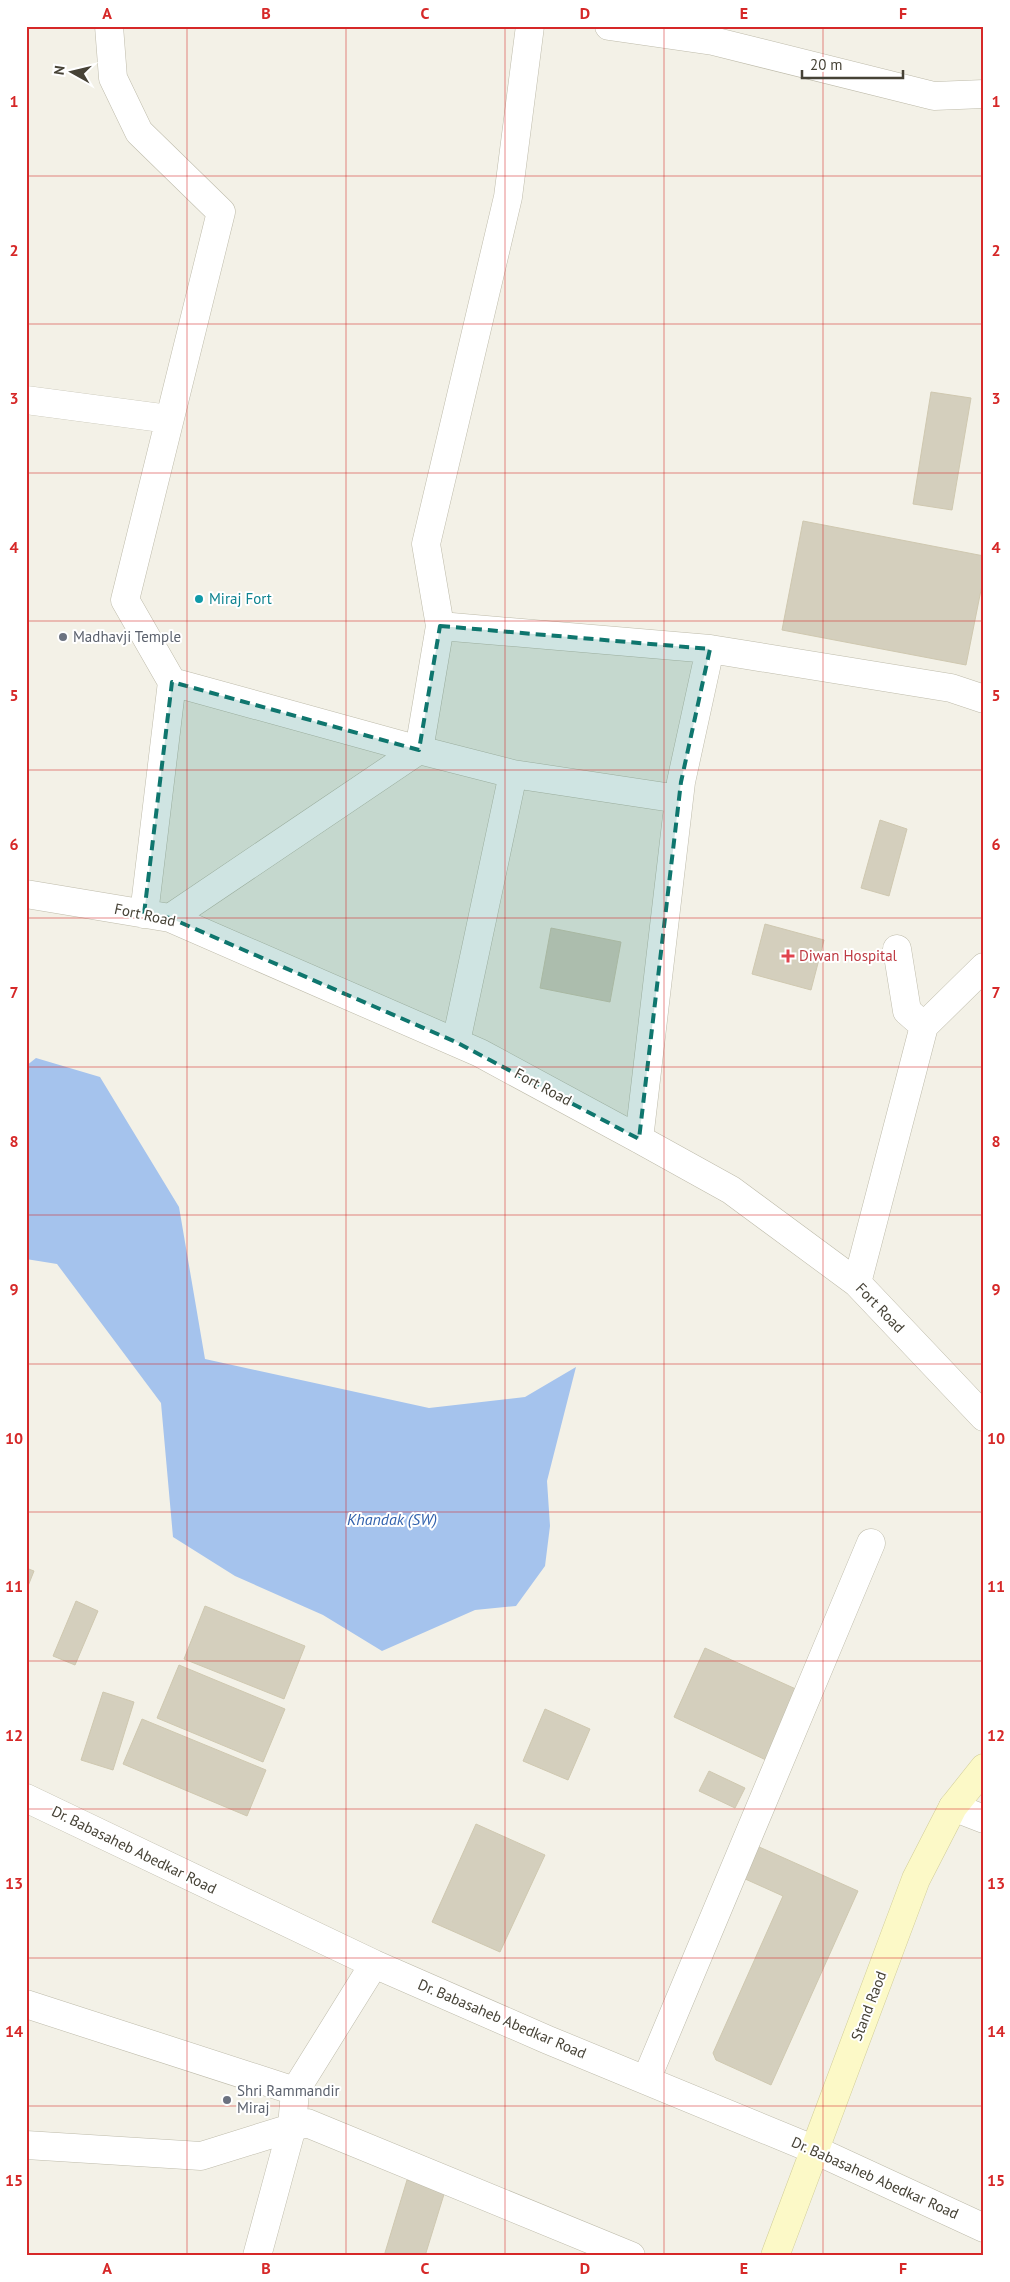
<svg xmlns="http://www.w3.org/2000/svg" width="1010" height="2282" viewBox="0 0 1010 2282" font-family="'PT Sans',sans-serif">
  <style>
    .water { fill: #a5c3ed }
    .building { fill: #d4cfbd; stroke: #cfc8b0 }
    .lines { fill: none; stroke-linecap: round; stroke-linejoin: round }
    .street-casing { stroke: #bebbaa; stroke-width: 29 }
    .secondary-casing { stroke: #d1cd98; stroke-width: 29 }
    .street { stroke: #fff; stroke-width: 28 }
    .secondary { stroke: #fcf9c7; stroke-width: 28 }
    .marked { fill: #0f766e; fill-opacity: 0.2; stroke: #0f766e; stroke-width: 4; stroke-dasharray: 10 6; stroke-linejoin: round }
    .grid { fill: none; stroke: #d62828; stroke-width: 1; stroke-opacity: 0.55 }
    .culture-dot { fill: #0f9aa8; stroke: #fff; stroke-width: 2 }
    .worship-dot { fill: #6b7280; stroke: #fff; stroke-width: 2 }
    .health-dot { fill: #e0444e; stroke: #fff; stroke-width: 2 }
    .labels { text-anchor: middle; stroke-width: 4; stroke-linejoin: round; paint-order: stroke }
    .culture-label { font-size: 15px; fill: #0d838f; stroke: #fff; text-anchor: start }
    .worship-label { font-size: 15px; fill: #5b616d; stroke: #fff; text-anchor: start }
    .street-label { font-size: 15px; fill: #464236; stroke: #fff }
    .health-label { font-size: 15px; fill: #be3a42; stroke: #fff; text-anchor: start }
    .water-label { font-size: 16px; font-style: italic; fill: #3363ae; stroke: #fff }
    .neatline { fill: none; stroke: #d62828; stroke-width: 2 }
    .grid-label { font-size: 16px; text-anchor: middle; font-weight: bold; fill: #d62828 }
  </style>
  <rect width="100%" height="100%" fill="#f3f1e7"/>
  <path class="water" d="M36 1058 100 1077 179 1207 205 1359 429 1408 525 1397 576 1367 547 1481 550 1526 545 1566 516 1606 475 1610 382 1651 323 1615 235 1576 173 1537 161 1403 57 1264 26 1259V1066Z"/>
  <path class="building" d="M931 392 971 398 952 510 913 504Z
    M803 521 984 556V575L966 665 782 630Z
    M880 820 907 829 889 896 861 888Z
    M765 924 824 940 811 990 752 974Z
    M551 928 621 942 610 1002 540 988Z
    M26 1568 34 1571 26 1591Z
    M76 1601 98 1611 75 1665 53 1656Z
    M205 1606 305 1646 284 1699 184 1659Z
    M705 1648 798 1690 766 1760 674 1717Z
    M179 1665 285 1709 263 1762 157 1718Z
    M103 1692 134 1702 113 1770 81 1760Z
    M545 1709 590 1729 568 1780 523 1761Z
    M142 1719 266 1770 247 1816 123 1764Z
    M709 1771 745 1788 735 1808 699 1791Z
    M476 1824 545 1855 500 1952 432 1922Z
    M757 1846 858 1891 771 2085 716 2060 713 2053 783 1896 743 1878Z
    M407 2180 445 2191 425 2256H384Z"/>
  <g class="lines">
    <g class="street-casing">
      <path id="street" d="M109 26 113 78 139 132 221 212 125 600 172 682
        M609 26 713 41 934 96 984 94
        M26 400 169 419
        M440 626 710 649 951 688 984 699
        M26 894 170 918 480 1053 639 1139 731 1190 857 1283 984 1417
        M144 914 172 682 419 750 513 774 679 799
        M170 918 419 750 440 626 426 544 508 197 530 26
        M897 949 907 1011 924 1026
        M456 1042 513 774
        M639 1139 681 782 710 649
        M857 1283 924 1026 984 967
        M26 1798 374 1964 548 2040 815 2150 984 2228
        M953 1807 984 1819
        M26 2004 295 2091
        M646 2080 871 1543
        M26 2145 201 2156 307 2123 631 2256
        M257 2256 292 2127 295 2091 374 1964"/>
    </g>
    <g class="secondary-casing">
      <path id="secondary" d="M775 2256 916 1879 953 1807 984 1768"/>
    </g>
    <use href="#street" class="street"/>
    <use href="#secondary" class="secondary"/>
  </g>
  <path class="marked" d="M440 626 710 649 681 782 639 1139 456 1042 170 918 144 914 172 682 419 750Z"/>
  <path class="grid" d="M187 26V2256M346 26V2256M505 26V2256M664 26V2256M823 26V2256M26 176H984M26 324H984M26 473H984M26 621H984M26 770H984M26 918H984M26 1067H984M26 1215H984M26 1364H984M26 1512H984M26 1661H984M26 1809H984M26 1958H984M26 2106H984"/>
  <circle class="culture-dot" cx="199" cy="599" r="5"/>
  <g class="worship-dot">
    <circle cx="63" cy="637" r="5"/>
    <circle cx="227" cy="2100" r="5"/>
  </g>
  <path class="health-dot" d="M785.5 948.5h5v5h5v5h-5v5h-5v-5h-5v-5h5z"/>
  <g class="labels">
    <g class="culture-label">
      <text x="209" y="604">Miraj Fort</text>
    </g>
    <g class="worship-label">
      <text x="73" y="642">Madhavji Temple</text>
      <text x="237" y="2096">Shri Rammandir<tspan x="237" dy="17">Miraj</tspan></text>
    </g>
    <g class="street-label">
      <text transform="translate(145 915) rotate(12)" y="5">Fort Road</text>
      <text transform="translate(543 1087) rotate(28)" y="5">Fort Road</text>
      <text transform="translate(880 1308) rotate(46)" y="5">Fort Road</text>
      <text transform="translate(134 1850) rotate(26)" y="5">Dr. Babasaheb Abedkar Road</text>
      <text transform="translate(869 2006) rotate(-69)" y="5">Stand Raod</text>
      <text transform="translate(502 2019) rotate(23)" y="5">Dr. Babasaheb Abedkar Road</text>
      <text transform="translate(875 2178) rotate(24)" y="5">Dr. Babasaheb Abedkar Road</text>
    </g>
    <g class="health-label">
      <text x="799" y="961">Diwan Hospital</text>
    </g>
    <g class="water-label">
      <text x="392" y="1525">Khandak (SW)</text>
    </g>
  </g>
  <rect width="1010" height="2282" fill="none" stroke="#ffffff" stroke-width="55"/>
  <g transform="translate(72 72) rotate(278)" stroke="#ffffff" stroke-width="4" paint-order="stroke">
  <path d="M0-4L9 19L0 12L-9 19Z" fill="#464236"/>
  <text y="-8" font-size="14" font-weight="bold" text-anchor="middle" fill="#464236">N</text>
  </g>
  <path d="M802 70v8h101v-8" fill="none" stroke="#464236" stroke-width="2.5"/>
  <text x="810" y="70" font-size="15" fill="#464236" stroke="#ffffff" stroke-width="4" paint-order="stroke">20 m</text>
  <rect x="28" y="28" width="954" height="2226" class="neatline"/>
  <g class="grid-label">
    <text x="107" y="19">A</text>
    <text x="266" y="19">B</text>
    <text x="425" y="19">C</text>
    <text x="585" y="19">D</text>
    <text x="744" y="19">E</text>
    <text x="903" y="19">F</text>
    <text x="14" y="107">1</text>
    <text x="996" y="107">1</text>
    <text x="14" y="256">2</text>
    <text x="996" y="256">2</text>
    <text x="14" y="404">3</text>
    <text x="996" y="404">3</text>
    <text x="14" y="553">4</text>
    <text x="996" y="553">4</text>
    <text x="14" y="701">5</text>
    <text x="996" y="701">5</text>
    <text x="14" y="850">6</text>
    <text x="996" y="850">6</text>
    <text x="14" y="998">7</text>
    <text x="996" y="998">7</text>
    <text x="14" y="1147">8</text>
    <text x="996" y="1147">8</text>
    <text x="14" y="1295">9</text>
    <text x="996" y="1295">9</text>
    <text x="14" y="1444">10</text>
    <text x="996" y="1444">10</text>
    <text x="14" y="1592">11</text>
    <text x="996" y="1592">11</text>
    <text x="14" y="1741">12</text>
    <text x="996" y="1741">12</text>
    <text x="14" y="1889">13</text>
    <text x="996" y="1889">13</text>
    <text x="14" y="2037">14</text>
    <text x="996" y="2037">14</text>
    <text x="14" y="2186">15</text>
    <text x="996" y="2186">15</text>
    <text x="107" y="2274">A</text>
    <text x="266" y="2274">B</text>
    <text x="425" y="2274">C</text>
    <text x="585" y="2274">D</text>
    <text x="744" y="2274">E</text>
    <text x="903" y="2274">F</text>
  </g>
</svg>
